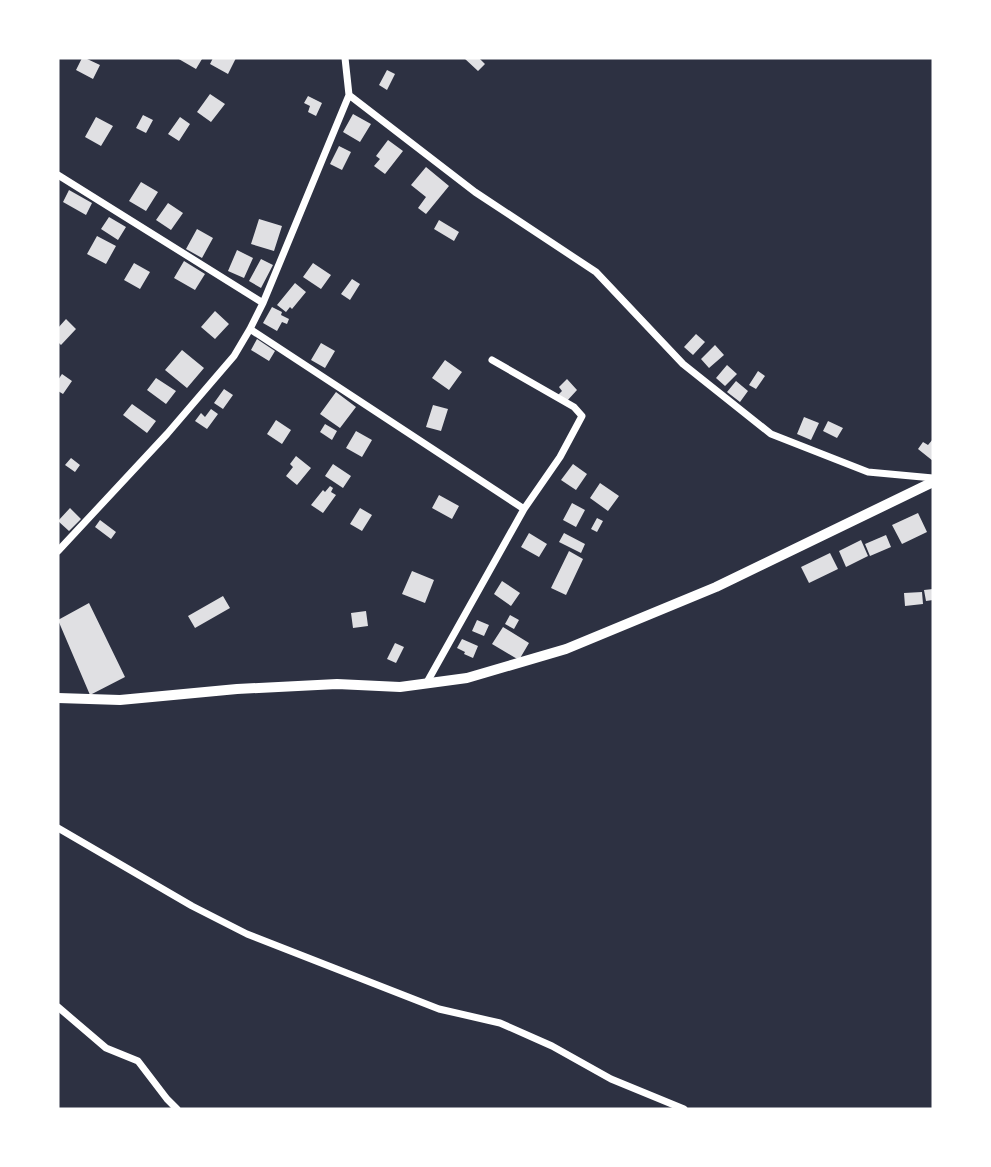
<svg xmlns="http://www.w3.org/2000/svg" width="991" height="1167" viewBox="0 0 991 1167" font-family="Jost,sans-serif">
  <style>
    .building { fill: #e0e0e3 }
    .lines { fill: none; stroke-linecap: round; stroke-linejoin: round }
    .minor { stroke: #fff; stroke-width: 7 }
    .tertiary { stroke: #fff; stroke-width: 10 }
  </style>
  <rect width="100%" height="100%" fill="#2d3142"/>
  <path class="building" d="M82 58H85L100 65 93 79 76 70Z
    M177 58H199L202 59 196 69Z
    M213 58H236L228 74 210 64Z
    M464 58H479L485 64 478 71Z
    M387 70 395 74 387 90 379 85Z
    M210 94 225 104 211 122 197 112Z
    M308 96 322 103 316 116 308 112 310 106 304 103Z
    M353 114 371 124 360 142 343 132Z
    M143 115 153 120 146 133 136 128Z
    M96 117 113 126 101 146 85 137Z
    M180 117 190 124 179 141 168 134Z
    M388 140 403 151 385 174 374 166 380 159 376 156Z
    M339 146 351 152 342 170 330 164Z
    M426 167 449 186 426 214 418 208 426 197 411 185Z
    M141 182 158 192 146 211 129 201Z
    M69 190 92 203 86 215 63 202Z
    M168 203 183 213 171 230 156 220Z
    M109 217 126 227 118 240 101 229Z
    M259 219 282 226 274 251 251 244Z
    M439 220 459 232 454 241 434 229Z
    M197 229 213 238 202 258 186 249Z
    M97 236 116 246 106 264 87 254Z
    M237 250 253 258 244 278 228 271Z
    M261 259 273 265 261 288 249 281Z
    M184 261 205 274 195 290 174 278Z
    M134 263 150 272 140 289 124 280Z
    M313 263 331 275 321 289 303 277Z
    M352 279 360 284 350 300 341 294Z
    M295 283 306 292 292 309 290 307 286 312 277 305Z
    M272 307 282 312 281 315 289 319 287 324 282 322 277 331 263 323Z
    M215 311 229 324 215 339 201 327Z
    M66 319 76 329 61 345 58 342V328Z
    M696 334 705 342 693 355 684 347Z
    M257 339 275 351 269 361 251 350Z
    M321 343 335 351 325 368 311 360Z
    M715 345 724 355 709 368 701 359Z
    M182 350 204 368 187 388 165 370Z
    M445 360 462 372 449 390 432 378Z
    M727 365 737 374 725 386 716 378Z
    M758 371 765 376 756 389 749 385Z
    M62 374 72 381 63 394 58 391V380Z
    M156 378 176 391 166 404 147 390Z
    M567 379 577 390 566 402 558 395 562 391 559 387Z
    M736 381 748 391 740 402 727 392Z
    M224 389 233 395 223 409 214 403Z
    M336 392 356 407 340 428 320 414Z
    M132 404 156 421 147 433 123 415Z
    M433 405 448 409 441 431 426 427Z
    M211 409 218 414 207 429 195 421 201 413 205 417Z
    M804 417 819 423 811 440 797 434Z
    M276 420 291 430 282 444 267 434Z
    M828 421 843 428 837 438 823 431Z
    M325 424 337 431 332 440 320 432Z
    M356 431 372 440 362 457 346 448Z
    M933 439V461L918 449 923 442 928 445Z
    M296 456 311 468 297 485 286 476 293 467 290 464Z
    M71 458 80 465 75 472 65 465Z
    M333 464 351 476 343 488 325 476Z
    M573 464 587 474 576 490 561 480Z
    M600 483 619 496 608 511 590 498Z
    M330 486 333 488 331 492 336 495 323 513 311 505 323 490 325 492Z
    M439 495 459 506 452 519 432 508Z
    M572 503 585 510 576 527 563 520Z
    M70 508 81 519 69 531 58 521Z
    M360 508 372 515 362 531 350 524Z
    M918 513 927 532 902 544 892 525Z
    M597 518 603 521 597 532 591 529Z
    M100 520 116 532 111 539 95 527Z
    M529 533 547 544 539 557 521 547Z
    M564 533 585 544 581 553 559 542Z
    M886 535 891 547 870 556 865 544Z
    M861 540 868 556 846 567 839 551Z
    M569 551 583 559 566 595 551 588Z
    M830 553 838 569 809 583 801 567Z
    M412 571 434 580 425 603 402 594Z
    M502 581 520 593 511 606 494 594Z
    M933 589V600L926 601 924 590Z
    M922 592 923 604 905 606 904 593Z
    M223 596 230 608 195 628 188 616Z
    M89 603 125 677 90 695 58 620Z
    M366 611 368 626 353 628 351 613Z
    M510 615 519 620 514 629 505 624Z
    M477 620 489 625 484 636 472 631Z
    M503 627 529 643 519 660 492 644Z
    M462 639 478 646 473 658 464 654 465 652 457 648Z
    M395 643 404 647 396 663 387 659Z"/>
  <g class="lines">
    <path class="minor" d="M345 58 349 95 475 192 596 272 683 364 771 434 868 472 933 478
      M58 175 263 303 349 95
      M250 329 524 509
      M58 551 167 434 234 356 250 329 263 303
      M426 684 524 509 560 457 582 416 574 407 492 360
      M58 828 192 906 247 934 439 1009 500 1023 552 1046 611 1079 684 1109
      M58 1007 106 1048 138 1061 167 1099 177 1109"/>
    <path class="tertiary" d="M58 698 120 700 237 689 337 684 400 687 467 678 566 649 716 587 933 482"/>
  </g>
  <rect width="991" height="1167" fill="none" stroke="#ffffff" stroke-width="119"/>
</svg>
